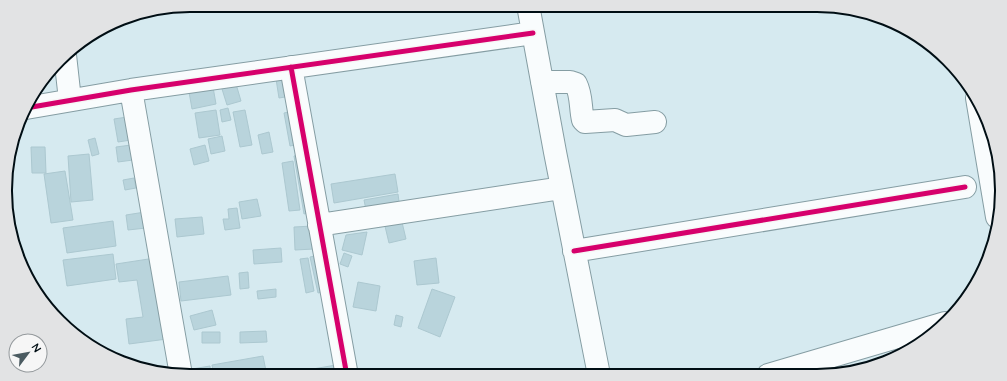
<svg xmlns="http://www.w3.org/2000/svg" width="1007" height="381" viewBox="0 0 1007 381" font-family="Quicksand,sans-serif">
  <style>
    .building { fill: #b9d4dc; stroke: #acc8d0 }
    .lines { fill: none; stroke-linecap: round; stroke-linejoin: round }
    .minor-casing { stroke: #859da3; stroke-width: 24 }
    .minor { stroke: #f9fcfd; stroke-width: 22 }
    .cycleway-casing { stroke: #f6f6f6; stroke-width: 8 }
    .cycleway { stroke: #d6006c; stroke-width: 5 }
    .rim { fill: none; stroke: #000e14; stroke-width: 2 }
  </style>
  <rect width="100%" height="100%" fill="#d6eaf0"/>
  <path class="building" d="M287 77 291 96 279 98 276 79Z
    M236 84 241 101 227 105 222 89Z
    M213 87 216 104 192 109 189 92Z
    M228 108 231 120 222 122 220 110Z
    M216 110 220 135 199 138 195 113Z
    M245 110 252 145 240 147 233 112Z
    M293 111 299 144 290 146 284 113Z
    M127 117 131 140 118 142 114 119Z
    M269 132 273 152 262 154 258 135Z
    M222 136 225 151 211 154 208 139Z
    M95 138 99 154 92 156 88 140Z
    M131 145 133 160 118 162 116 147Z
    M205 145 209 161 194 165 190 149Z
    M31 147H45L46 173H32Z
    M89 154 93 200 71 202 68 156Z
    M302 154 312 212 304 214 294 156Z
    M293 161 300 210 289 211 282 163Z
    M65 171 73 220 51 223 44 174Z
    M395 174 398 192 334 203 331 184Z
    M134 178 136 188 125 190 123 180Z
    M398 194 400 209 367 215 364 200Z
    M257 199 261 216 242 219 239 202Z
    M237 208 240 228 225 230 223 219H229L228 209Z
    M145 212 146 228 128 230 126 215Z
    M202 217 204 234 177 237 175 219Z
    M401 218 406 239 389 243 384 222Z
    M113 221 116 246 67 253 63 228Z
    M313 226 314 249 295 250 294 227Z
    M367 232 362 255 342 250 346 235Z
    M281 248 282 262 254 264 253 250Z
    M344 253 352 256 348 267 340 264Z
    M113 254 116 279 67 286 63 260Z
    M319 255 327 291 318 293 310 257Z
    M155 258 167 339 129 344 126 319 143 317 137 280 119 282 116 264Z
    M308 258 314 291 306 293 300 259Z
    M436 258 439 283 417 285 414 261Z
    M248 272 249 288 240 289 239 273Z
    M228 276 231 295 181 301 179 282Z
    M358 282 380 286 376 311 353 307Z
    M276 289V297L258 299 257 291Z
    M432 289 455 297 440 337 418 328Z
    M212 310 216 325 194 330 190 316Z
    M396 315 403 317 401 327 394 325Z
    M266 331 267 342 240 343V332Z
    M202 332H220V343H202Z
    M263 356 267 376H214L212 365Z
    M336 365 338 376H272Z
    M210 366 211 376H193L192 369Z"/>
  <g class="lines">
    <g class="minor-casing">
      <path id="minor" d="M528 5 555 152 599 375
        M65 55 70 100
        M291 67 347 376
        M542 82H570L576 84C582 96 580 107 583 120L585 122 615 120 626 125 655 122
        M131 90 181 375
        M977 98 997 217
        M26 108 131 90 533 33
        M319 225 562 188
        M574 251 965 187
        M768 375 945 323"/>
    </g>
    <use href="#minor" class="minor"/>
    <g class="cycleway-casing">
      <path id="cycleway" d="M291 67 347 376
        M26 108 131 90 533 33
        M574 251 965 187"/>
    </g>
    <use href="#cycleway" class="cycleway"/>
  </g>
  <path d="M0 0H1007V381H0ZM190 12H817A178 178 0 0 1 995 190V191A178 178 0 0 1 817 369H190A178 178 0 0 1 12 191V190A178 178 0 0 1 190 12Z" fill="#e2e3e4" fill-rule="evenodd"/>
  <path class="rim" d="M190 12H817A178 178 0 0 1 995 190V191A178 178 0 0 1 817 369H190A178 178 0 0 1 12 191V190A178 178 0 0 1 190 12Z"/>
  <g transform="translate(28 353) rotate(58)"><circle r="19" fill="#f6f6f6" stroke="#94999c"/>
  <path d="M0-3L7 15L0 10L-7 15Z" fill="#4b5b61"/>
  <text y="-6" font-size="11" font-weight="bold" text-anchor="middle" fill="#000e14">N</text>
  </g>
</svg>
